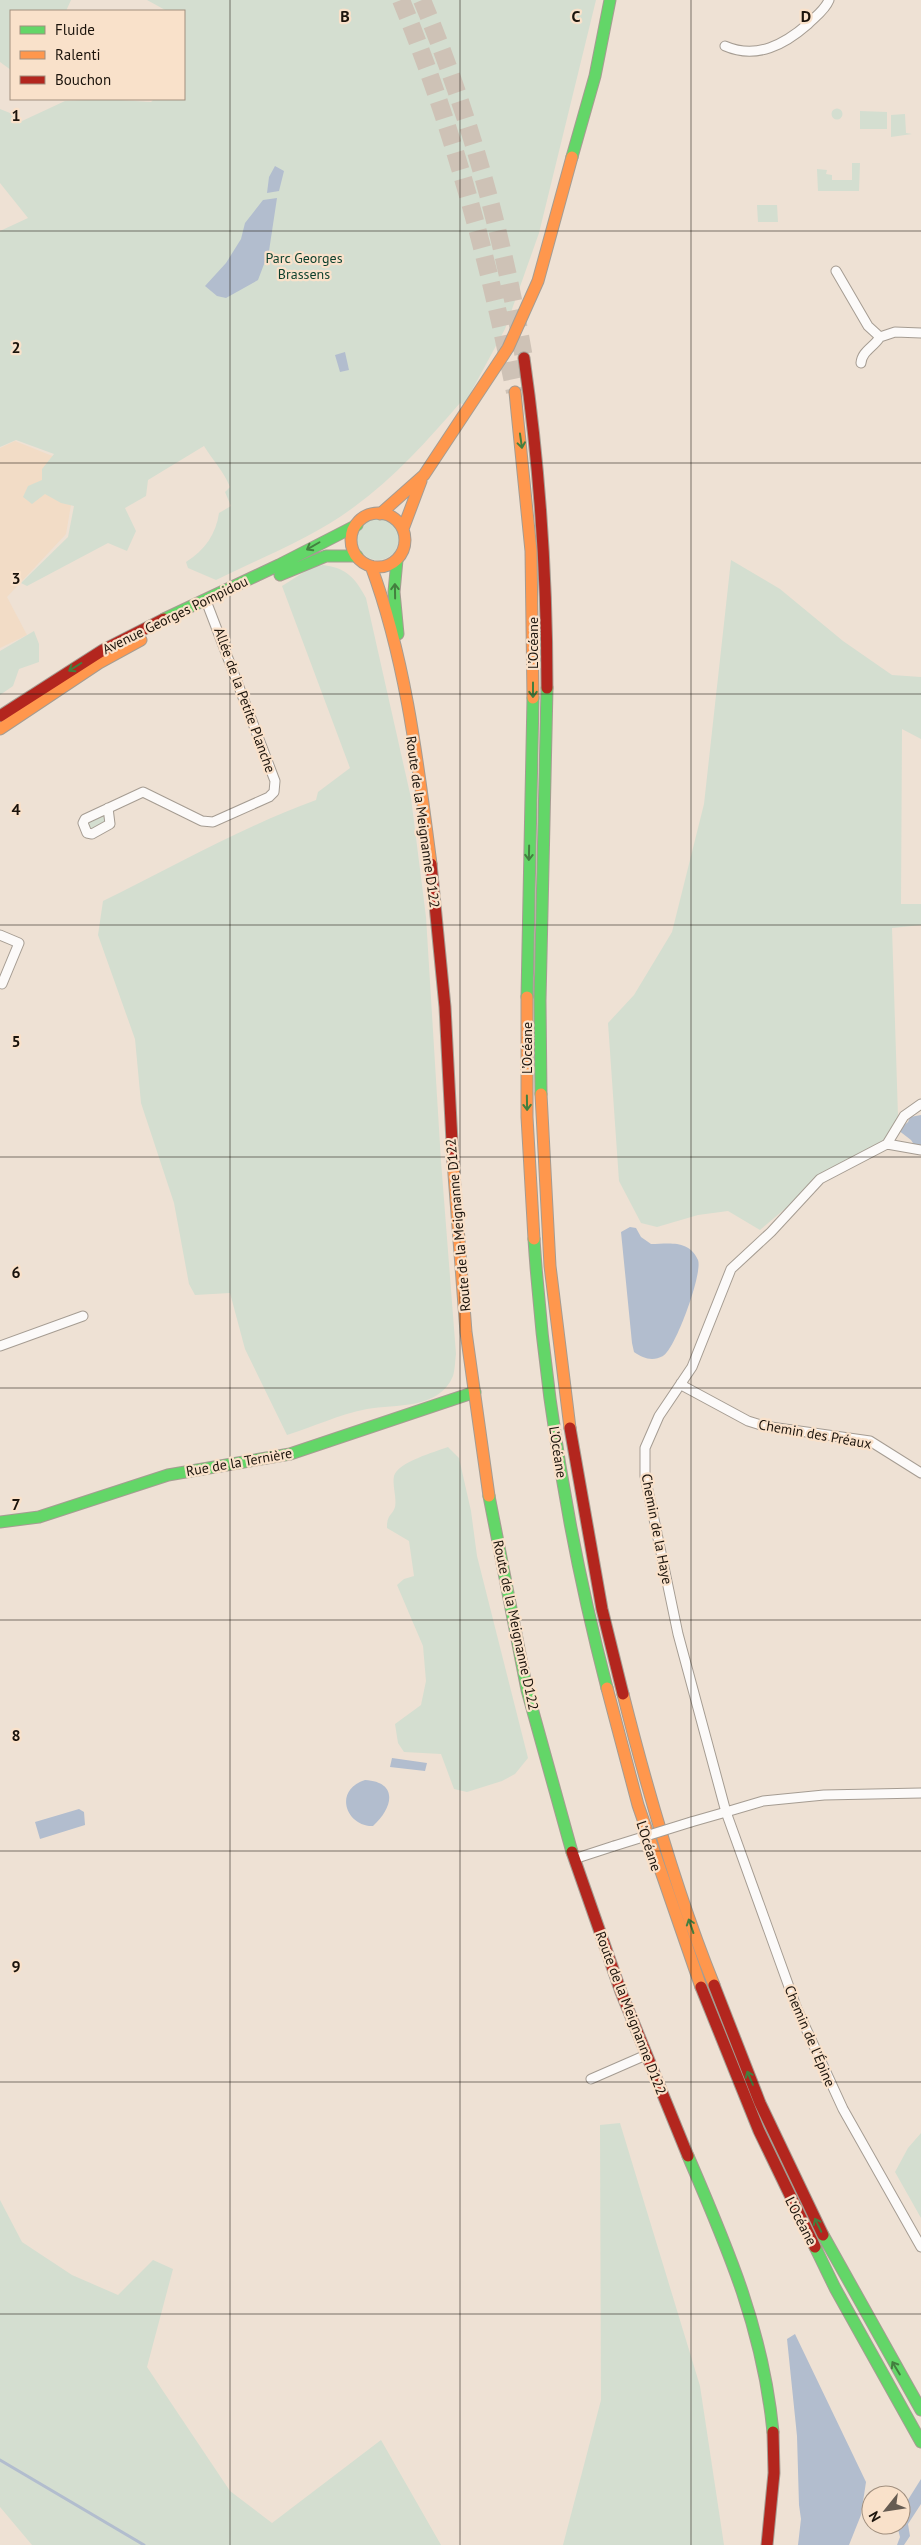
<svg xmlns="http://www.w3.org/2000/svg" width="921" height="2545" viewBox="0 0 921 2545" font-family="'PT Sans',sans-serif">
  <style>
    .built { fill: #f2dcc6 }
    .green { fill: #d4ded0 }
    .water { fill: #b2bdce }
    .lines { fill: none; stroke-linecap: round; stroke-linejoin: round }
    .stream { stroke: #b2bdce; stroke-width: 3 }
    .highway-tunnel { stroke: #cec2b6; stroke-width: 18; stroke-dasharray: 18 9; stroke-linecap: butt }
    .street-casing { stroke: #a59c92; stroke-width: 11 }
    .fast-casing { stroke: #a59c92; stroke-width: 13 }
    .slow-casing { stroke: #a59c92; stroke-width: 13 }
    .jam-casing { stroke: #a59c92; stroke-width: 13 }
    .street { stroke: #fcfaf9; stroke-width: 9 }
    .fast { stroke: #63d668; stroke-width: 11 }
    .slow { stroke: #ff974d; stroke-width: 11 }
    .jam { stroke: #b3261e; stroke-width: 11 }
    .street-bridge-casing { stroke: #a59c92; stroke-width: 11; stroke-linecap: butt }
    .street-bridge { stroke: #fcfaf9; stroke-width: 9 }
    .oneway { stroke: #437f3f }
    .grid { fill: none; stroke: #1c140c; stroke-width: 1; stroke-opacity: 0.55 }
    .labels { text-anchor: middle; stroke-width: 4.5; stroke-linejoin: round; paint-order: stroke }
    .park-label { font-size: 14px; fill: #0b3f2c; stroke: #f9e1ca }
    .street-label { font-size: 14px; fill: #1c140c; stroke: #f9e1ca }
    .grid-label { font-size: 16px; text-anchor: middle; font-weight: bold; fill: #1c140c; stroke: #f9e1ca; stroke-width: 4.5; stroke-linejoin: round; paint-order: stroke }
  </style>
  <rect width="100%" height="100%" fill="#eee1d4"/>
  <path class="built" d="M15 441 55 457 72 499 66 534 7 597 27 635 0 648V448Z"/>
  <path class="green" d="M0 0H71L66 11H11V70L0 62Z
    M147 0H596L539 233 505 329 464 405 460 403C427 441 395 477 354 507 313 538 262 557 216 580L188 568 186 562C205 550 216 534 219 513L231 506 225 492 230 487C223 470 213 461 204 446L148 480 146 496 125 508 136 531 127 551 108 543 27 586 21 583 68 537 74 506 61 503 45 494 32 504 23 497 28 486 42 480V469L54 454 16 440 0 447V231L28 218 0 183V109L15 115 22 121 65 101 104 99 151 102 154 99H184V11H167Z
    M831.5 114a5.5 5.5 0 1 1 11 0a5.5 5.5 0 1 1-11 0Z
    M860 111 887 112V129H860Z
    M905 114 906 133 912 134 891 137V115Z
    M852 163H860L859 191H818L817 169 827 170 826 174 832 175V180H852Z
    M757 205H777L778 222H758Z
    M357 539a21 21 0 1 1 42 0a21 21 0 1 1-42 0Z
    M731 560 780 589 843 641 892 675 921 677V739L902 729 901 904H921V925L892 928 898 1116 887 1144 820 1179 760 1230 728 1211 698 1215 657 1227 641 1223 619 1181 608 1023 634 995 672 932 704 804Z
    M323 565C347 568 355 578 366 598L411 798 426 917 441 1161 456 1354C455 1361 455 1370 453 1376 439 1410 395 1404 367 1409 340 1414 313 1427 287 1435L245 1349 230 1293 195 1295 189 1284 174 1203 141 1103 135 1039 98 935 103 901C174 866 242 827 316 800L318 792 350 768 282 586 312 567Z
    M34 631 39 644V662L19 669 13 686 0 695V651Z
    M102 815 105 816 107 822 93 830 89 829 88 822Z
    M448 1447 459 1458 471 1511 477 1556 528 1758 515 1774 502 1781 467 1792 454 1789 441 1754 404 1752 398 1743 395 1724 421 1705 426 1681 423 1646 397 1585 404 1579 414 1576 409 1541 387 1528C387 1514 392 1516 395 1507 397 1497 392 1486 394 1476 398 1462 435 1452 448 1447Z
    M620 2123 700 2386 724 2545H563L601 2400 600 2125Z
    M921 2133V2218L895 2172 908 2148Z
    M0 2200 22 2242 72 2275 118 2295 153 2260 173 2269 147 2367 230 2491 272 2523 381 2440 441 2545H32L0 2507Z"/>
  <path class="water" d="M275 166 284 171 279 191 267 193 269 177Z
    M277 198 269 251 258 280 226 298 217 296 205 286 226 263 241 239 245 223 263 200Z
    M345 352 349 370 340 372 335 355Z
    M921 1115V1147L915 1146 911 1140 898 1130 908 1122 910 1117Z
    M630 1227 636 1228 641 1237 651 1244C668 1244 689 1239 698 1260 703 1273 675 1350 663 1356 652 1362 643 1358 634 1352L632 1343 621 1232Z
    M392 1758 427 1763 425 1771 390 1767Z
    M365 1780C399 1782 393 1808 373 1826 347 1827 332 1791 365 1780Z
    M79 1809 84 1812 85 1825 40 1839 35 1822Z
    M795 2334 866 2482 861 2515 849 2545H798L801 2519 799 2505 797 2436 787 2339Z
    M921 2479V2504L908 2524 910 2536 904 2545H897L900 2537 897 2525H901V2511Z"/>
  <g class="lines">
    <path class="stream" d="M0 2460 144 2545"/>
    <path class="highway-tunnel" d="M401 0C453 127 488 258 515 392
      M422 0C470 115 503 236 524 358"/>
    <g class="street-casing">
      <path id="street" d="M725 46C757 60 785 44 808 24 816 16 825 10 829 0
        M836 271 868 326 880 337 895 332 921 333
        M861 363C862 351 874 347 880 337
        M108 808 110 824 92 834 87 833 83 823 85 819 143 792 202 821 213 822 269 797 274 792 275 781 208 606
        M0 935 19 943 2 984
        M887 1144 921 1150
        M0 1346 83 1316
        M681 1383 685 1387 748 1421 764 1426 870 1441 921 1473
        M921 1793 824 1795 763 1801 726 1812 797 2009 843 2109 921 2247
        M691 1822 726 1812 678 1634 645 1476V1448L659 1416 692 1367 731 1269 771 1232 820 1179 887 1144 904 1116 921 1104
        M574 1859 614 1846
        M591 2079 646 2055"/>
    </g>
    <g class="fast-casing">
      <path id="fast" d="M572 157 595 76 610 0
        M397 560 394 592 398 634
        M280 575 326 556H357
        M164 619 279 565 357 525
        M527 997 533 698
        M541 1094 540 1001 547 688
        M534 1239C544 1390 569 1542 607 1688
        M489 1496 527 1690 572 1852
        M0 1522 39 1517 168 1475 290 1454 475 1392
        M688 2156C728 2249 763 2329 773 2432
        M823 2235 921 2410
        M815 2247 835 2288 921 2442"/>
    </g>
    <g class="slow-casing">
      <path id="slow" d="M515 392 531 551 533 698
        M351 540a27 27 0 1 1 54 0a27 27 0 1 1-54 0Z
        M380 514 424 475 508 348 538 281 572 157
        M403 529 421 481
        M371 566C406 660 418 764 431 864
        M0 729 99 663 141 640
        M527 997V1117L534 1239
        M541 1094 550 1266 570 1428
        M453 1161 466 1332 489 1496
        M607 1688 638 1805 701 1987
        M623 1694C648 1793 676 1891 714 1985"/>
    </g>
    <g class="jam-casing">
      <path id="jam" d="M524 358C540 469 547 576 547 688
        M0 716 103 650 164 619
        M431 864 445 1007 453 1161
        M570 1428 602 1609 623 1694
        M572 1852 621 1992 688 2156
        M714 1985 760 2103 823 2235
        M701 1987 759 2131 815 2247
        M767 2545 774 2473 773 2432"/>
    </g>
    <use href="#street" class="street"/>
    <use href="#fast" class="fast"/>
    <use href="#slow" class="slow"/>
    <use href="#jam" class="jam"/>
    <g class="street-bridge-casing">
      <path id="street-bridge" d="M614 1846 691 1822"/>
    </g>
    <use href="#street-bridge" class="street-bridge"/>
  </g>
  <defs><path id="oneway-shaft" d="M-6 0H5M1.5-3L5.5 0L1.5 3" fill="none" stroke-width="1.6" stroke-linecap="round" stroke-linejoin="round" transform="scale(1.25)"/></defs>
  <g class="oneway">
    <use href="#oneway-shaft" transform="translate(521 441) rotate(82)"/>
    <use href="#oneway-shaft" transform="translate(313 546) rotate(150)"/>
    <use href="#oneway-shaft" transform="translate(395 591) rotate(-91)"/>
    <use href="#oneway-shaft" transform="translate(75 667) rotate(148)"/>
    <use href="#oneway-shaft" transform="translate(533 690) rotate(90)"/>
    <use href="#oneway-shaft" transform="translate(529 853) rotate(91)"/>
    <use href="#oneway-shaft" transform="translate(527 1103) rotate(89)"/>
    <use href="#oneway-shaft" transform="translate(691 1926) rotate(-109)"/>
    <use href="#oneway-shaft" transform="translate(750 2078) rotate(-113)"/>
    <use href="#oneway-shaft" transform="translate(818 2225) rotate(-116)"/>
    <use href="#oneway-shaft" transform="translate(896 2368) rotate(-121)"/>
  </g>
  <path class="grid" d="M230 0V2545M460 0V2545M691 0V2545M0 231H921M0 463H921M0 694H921M0 925H921M0 1157H921M0 1388H921M0 1620H921M0 1851H921M0 2082H921M0 2314H921"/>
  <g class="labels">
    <g class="park-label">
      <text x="304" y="263">Parc Georges<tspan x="304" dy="16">Brassens</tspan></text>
    </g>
    <g class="street-label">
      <text transform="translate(175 615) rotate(-26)" y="5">Avenue Georges Pompidou</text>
      <text transform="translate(533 643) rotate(-90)" y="5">L’Océane</text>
      <text transform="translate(245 700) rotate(70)" y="5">Allée de la Petite Planche</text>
      <text transform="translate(423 822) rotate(82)" y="5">Route de la Meignanne D122</text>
      <text transform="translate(527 1048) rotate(-90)" y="5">L’Océane</text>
      <text transform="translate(458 1225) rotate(-95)" y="5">Route de la Meignanne D122</text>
      <text transform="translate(815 1434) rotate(10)" y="5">Chemin des Préaux</text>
      <text transform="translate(558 1452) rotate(81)" y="5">L’Océane</text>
      <text transform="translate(239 1462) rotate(-10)" y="5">Rue de la Ternière</text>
      <text transform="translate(657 1529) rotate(79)" y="5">Chemin de la Haye</text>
      <text transform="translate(516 1625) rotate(78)" y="5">Route de la Meignanne D122</text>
      <text transform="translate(649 1846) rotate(72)" y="5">L’Océane</text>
      <text transform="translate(631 2013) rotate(69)" y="5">Route de la Meignanne D122</text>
      <text transform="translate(810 2036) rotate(67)" y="5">Chemin de l'Épine</text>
      <text transform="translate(801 2221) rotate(63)" y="5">L’Océane</text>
    </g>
  </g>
  <g class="grid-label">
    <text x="345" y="22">B</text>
    <text x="576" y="22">C</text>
    <text x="806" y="22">D</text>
    <text x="16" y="121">1</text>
    <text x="16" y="353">2</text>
    <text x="16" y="584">3</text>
    <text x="16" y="815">4</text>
    <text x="16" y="1047">5</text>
    <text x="16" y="1278">6</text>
    <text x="16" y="1510">7</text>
    <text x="16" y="1741">8</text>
    <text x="16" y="1972">9</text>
  </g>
  <rect x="10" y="10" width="175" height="90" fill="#f9e1ca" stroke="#a18f7e"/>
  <rect x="20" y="26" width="25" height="8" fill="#63d668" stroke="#a18f7e"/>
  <text x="55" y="35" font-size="15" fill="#1c140c">Fluide</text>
  <rect x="20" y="51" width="25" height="8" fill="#ff974d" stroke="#a18f7e"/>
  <text x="55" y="60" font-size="15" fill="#1c140c">Ralenti</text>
  <rect x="20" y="76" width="25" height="8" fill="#b3261e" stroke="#a18f7e"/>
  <text x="55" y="85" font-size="15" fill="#1c140c">Bouchon</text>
  <g transform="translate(886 2510) rotate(240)"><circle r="24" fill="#f9e1ca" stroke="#a18f7e"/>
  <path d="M0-4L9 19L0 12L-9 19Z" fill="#665c52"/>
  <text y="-8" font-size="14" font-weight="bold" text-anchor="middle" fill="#1c140c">N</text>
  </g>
</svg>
